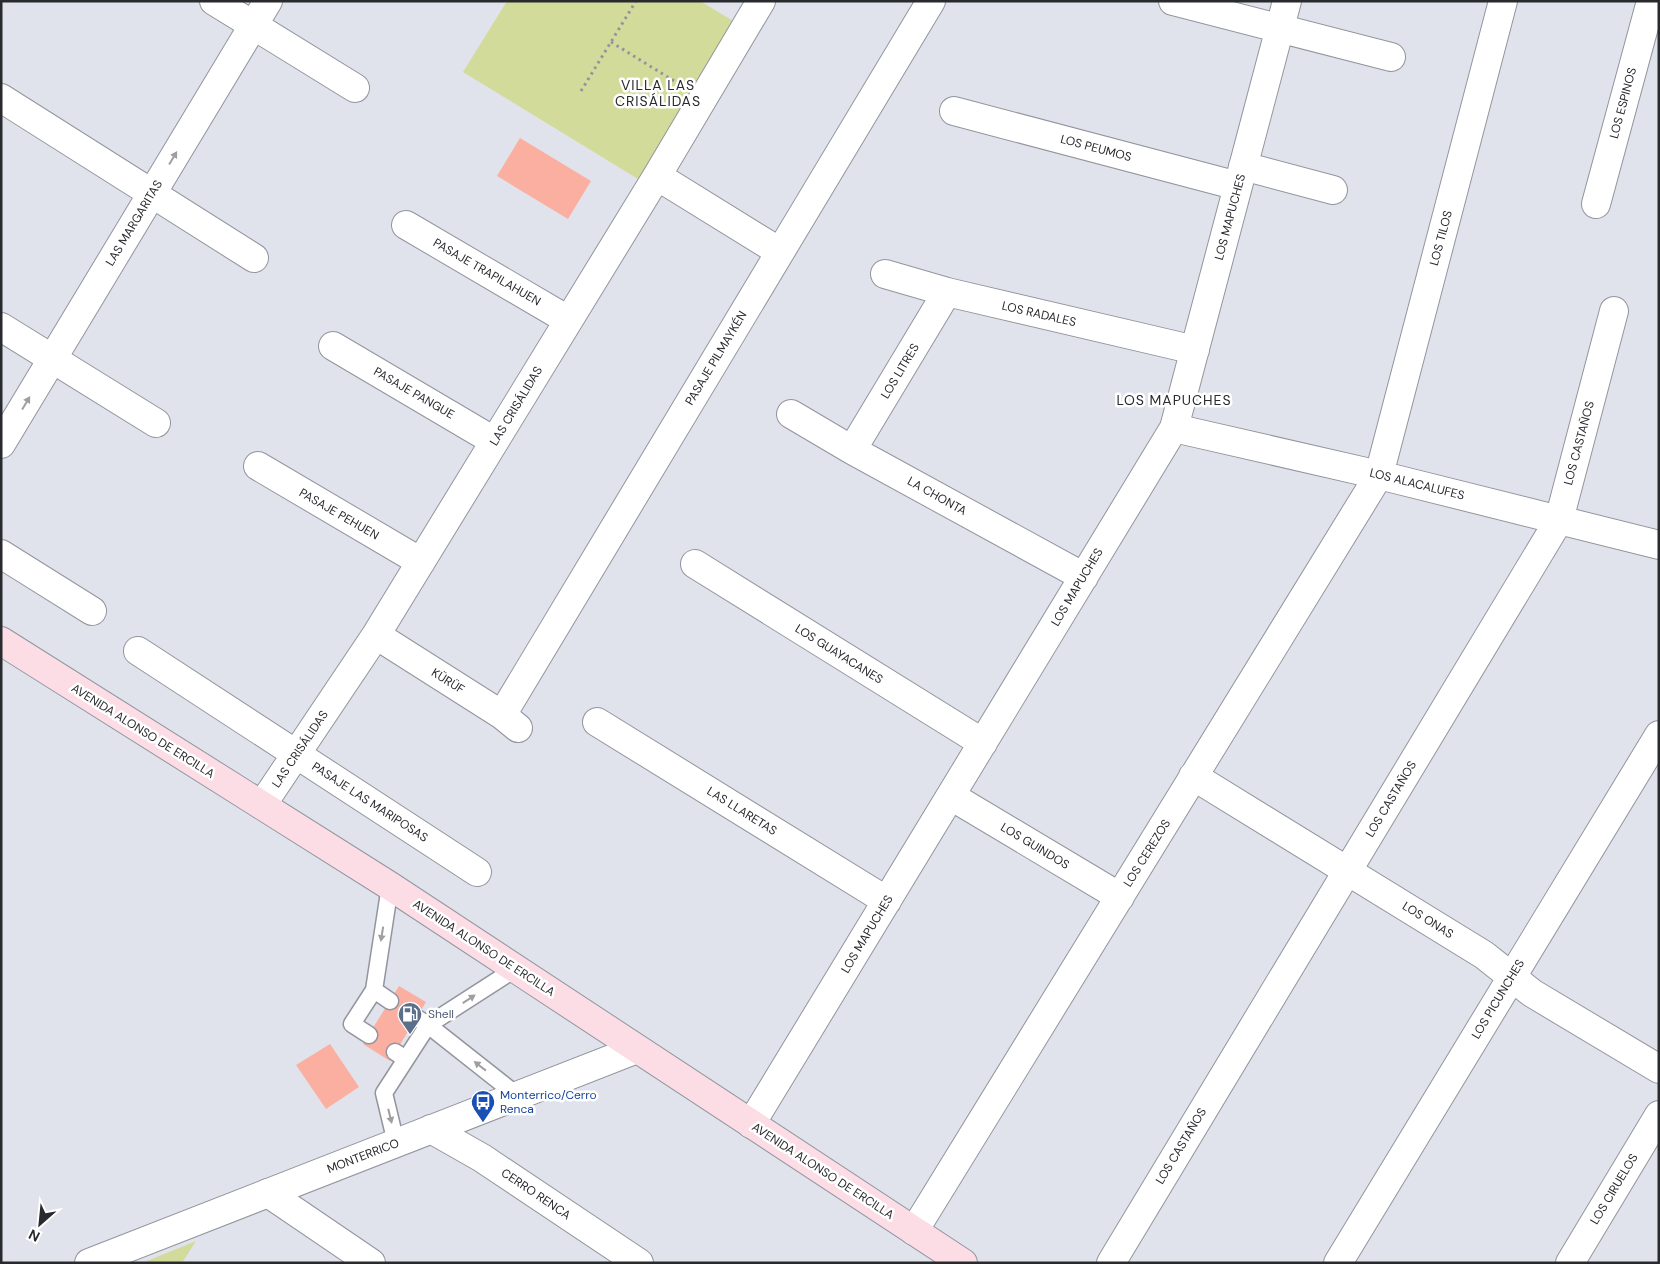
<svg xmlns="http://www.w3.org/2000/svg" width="1660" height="1264" viewBox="0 0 1660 1264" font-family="'DM Sans',sans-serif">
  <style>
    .green { fill: #d3db9a }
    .building { fill: #fbafa1 }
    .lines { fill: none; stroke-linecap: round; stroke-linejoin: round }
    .service-casing { stroke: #92959d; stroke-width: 19 }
    .minor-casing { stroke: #92959d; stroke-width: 30 }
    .tertiary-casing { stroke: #92959d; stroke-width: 30 }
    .secondary-casing { stroke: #92959d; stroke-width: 30 }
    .path { stroke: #93959c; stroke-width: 3; stroke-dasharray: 2.5 4; stroke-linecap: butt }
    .service { stroke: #fff; stroke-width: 16 }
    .minor { stroke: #fff; stroke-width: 28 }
    .tertiary { stroke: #fff; stroke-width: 28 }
    .secondary { stroke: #fcdde6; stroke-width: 28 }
    .oneway { fill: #9f9fa1 }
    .labels { text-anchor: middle; stroke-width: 5; stroke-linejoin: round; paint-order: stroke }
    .street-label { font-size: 12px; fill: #292a2e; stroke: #fff }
    .service-label { font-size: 12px; fill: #4e5e75; stroke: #fff; text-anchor: start }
    .transit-label { font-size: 12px; fill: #164399; stroke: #fff; text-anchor: start }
    .neighbourhood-label { font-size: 14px; letter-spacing: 1px; fill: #292a2e; stroke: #fff }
  </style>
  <rect width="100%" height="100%" fill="#e0e3ec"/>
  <path class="green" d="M507 1H700L735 22 638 179 463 72Z
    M196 1241 182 1263H142Z"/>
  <path class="building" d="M520 138 591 181 568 219 497 176Z
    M399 986 426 1002 390 1061 363 1044Z
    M330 1044 359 1087 326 1109 296 1065Z"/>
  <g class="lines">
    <g class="service-casing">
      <path id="service" d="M515 969 428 1025 518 1096
        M374 990 390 886
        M369 1035 352 1024 374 990 390 1001
        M395 1052 406 1059 428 1025 417 1018
        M396 1143 384 1093 406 1059"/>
    </g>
    <g class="minor-casing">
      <path id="minor" d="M214 1 355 88
        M1173 1 1391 57
        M1 98 254 258
        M954 111 1238 186
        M1243 166 1333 190
        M657 176 780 252
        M1596 204 1651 1
        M406 225 568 320
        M885 274 947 292 1195 350
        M1 327 156 423
        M333 346 494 441
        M791 414 852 450 1084 577
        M1174 428 1379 475 1659 545
        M1 444 268 1
        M852 450 947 292
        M258 466 421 562
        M1 554 92 611
        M695 564 983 743
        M376 635 502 715 518 728
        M138 651 477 872
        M502 715 931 1
        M597 722 887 901
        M1193 776 1484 955 1532 993 1659 1069
        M951 796 1120 897
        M262 805 376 635 657 176 761 1
        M751 1124 1174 428 1287 1
        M431 1129 482 1158 639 1263
        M268 1193 371 1263
        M914 1231 1379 475 1503 1
        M1111 1263 1559 520 1614 311
        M1338 1263 1659 735
        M1570 1263 1659 1115"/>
    </g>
    <g class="tertiary-casing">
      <path id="tertiary" d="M89 1263 637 1049"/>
    </g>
    <g class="secondary-casing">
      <path id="secondary" d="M1 641 390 886 963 1263"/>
    </g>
    <path class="path" d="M611 42 679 84
      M581 91 636 1"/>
    <use href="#service" class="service"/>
    <use href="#minor" class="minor"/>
    <use href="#tertiary" class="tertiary"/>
    <use href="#secondary" class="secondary"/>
  </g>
  <defs><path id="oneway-solid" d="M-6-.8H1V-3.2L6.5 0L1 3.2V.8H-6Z" transform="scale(1.25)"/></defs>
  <g class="oneway">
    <use href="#oneway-solid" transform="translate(173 158) rotate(-59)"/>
    <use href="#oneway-solid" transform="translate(26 403) rotate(-59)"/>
    <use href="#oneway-solid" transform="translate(382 934) rotate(99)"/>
    <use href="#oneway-solid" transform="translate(469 999) rotate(-33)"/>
    <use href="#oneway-solid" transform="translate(480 1066) rotate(-142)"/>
    <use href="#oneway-solid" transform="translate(390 1116) rotate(76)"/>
  </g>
  <defs>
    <g id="fuel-pin" transform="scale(1.25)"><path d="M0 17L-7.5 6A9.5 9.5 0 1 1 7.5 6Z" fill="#5c6f8a" stroke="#fff"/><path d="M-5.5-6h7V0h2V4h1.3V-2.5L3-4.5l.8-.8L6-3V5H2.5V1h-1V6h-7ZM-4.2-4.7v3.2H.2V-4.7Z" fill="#fff"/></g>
    <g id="bus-pin" transform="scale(1.25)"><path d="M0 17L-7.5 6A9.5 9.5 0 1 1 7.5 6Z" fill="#1a4fb4" stroke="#fff"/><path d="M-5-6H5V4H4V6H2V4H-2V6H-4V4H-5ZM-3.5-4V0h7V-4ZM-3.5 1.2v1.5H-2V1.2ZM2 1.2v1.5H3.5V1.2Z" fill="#fff"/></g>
  </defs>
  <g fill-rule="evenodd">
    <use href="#fuel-pin" x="410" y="1014"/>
    <use href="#bus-pin" x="483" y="1102"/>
  </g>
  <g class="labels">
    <g class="street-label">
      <text transform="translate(1623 103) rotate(-75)" y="4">LOS ESPINOS</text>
      <text transform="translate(1096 148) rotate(15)" y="4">LOS PEUMOS</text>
      <text transform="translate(1230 217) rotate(-75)" y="4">LOS MAPUCHES</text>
      <text transform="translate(134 223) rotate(-59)" y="4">LAS MARGARITAS</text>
      <text transform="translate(1441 238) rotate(-75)" y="4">LOS TILOS</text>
      <text transform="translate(487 272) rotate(30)" y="4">PASAJE TRAPILAHUEN</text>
      <text transform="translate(1039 314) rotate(13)" y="4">LOS RADALES</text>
      <text transform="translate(716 358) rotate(-59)" y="4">PASAJE PILMAYKÉN</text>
      <text transform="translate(900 371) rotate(-59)" y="4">LOS LITRES</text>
      <text transform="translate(414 393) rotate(30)" y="4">PASAJE PANGUE</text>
      <text transform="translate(516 406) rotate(-59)" y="4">LAS CRISÁLIDAS</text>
      <text transform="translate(1579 443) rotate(-75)" y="4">LOS CASTAÑOS</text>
      <text transform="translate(1417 484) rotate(14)" y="4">LOS ALACALUFES</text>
      <text transform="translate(937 496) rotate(29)" y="4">LA CHONTA</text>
      <text transform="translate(339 514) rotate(30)" y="4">PASAJE PEHUEN</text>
      <text transform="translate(1077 587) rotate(-59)" y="4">LOS MAPUCHES</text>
      <text transform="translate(839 654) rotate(32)" y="4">LOS GUAYACANES</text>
      <text transform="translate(448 681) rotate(32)" y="4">KÜRÜF</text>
      <text transform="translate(143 731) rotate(32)" y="4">AVENIDA ALONSO DE ERCILLA</text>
      <text transform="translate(300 749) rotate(-56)" y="4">LAS CRISÁLIDAS</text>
      <text transform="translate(1391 799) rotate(-59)" y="4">LOS CASTAÑOS</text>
      <text transform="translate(370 802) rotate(33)" y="4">PASAJE LAS MARIPOSAS</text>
      <text transform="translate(742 811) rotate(32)" y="4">LAS LLARETAS</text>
      <text transform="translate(1035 846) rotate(31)" y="4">LOS GUINDOS</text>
      <text transform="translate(1147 853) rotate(-58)" y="4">LOS CEREZOS</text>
      <text transform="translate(1428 920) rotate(32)" y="4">LOS ONAS</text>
      <text transform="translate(867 934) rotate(-59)" y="4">LOS MAPUCHES</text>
      <text transform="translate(484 948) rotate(33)" y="4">AVENIDA ALONSO DE ERCILLA</text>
      <text transform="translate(1498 999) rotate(-59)" y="4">LOS PICUNCHES</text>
      <text transform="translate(1181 1146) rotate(-59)" y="4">LOS CASTAÑOS</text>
      <text transform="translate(363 1156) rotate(-21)" y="4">MONTERRICO</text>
      <text transform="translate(823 1171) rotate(33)" y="4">AVENIDA ALONSO DE ERCILLA</text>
      <text transform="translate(1614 1189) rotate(-59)" y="4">LOS CIRUELOS</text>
      <text transform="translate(536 1194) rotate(34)" y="4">CERRO RENCA</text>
    </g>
    <g class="service-label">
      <text x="428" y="1018">Shell</text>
    </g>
    <g class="transit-label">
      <text x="500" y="1099">Monterrico/Cerro<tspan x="500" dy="14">Renca</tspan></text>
    </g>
    <g class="neighbourhood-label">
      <text x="658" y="90">VILLA LAS<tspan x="658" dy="16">CRISÁLIDAS</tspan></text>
      <text x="1174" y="405">LOS MAPUCHES</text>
    </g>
  </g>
  <rect width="1660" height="1264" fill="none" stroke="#292a2e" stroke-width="5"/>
  <g transform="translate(40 1224) rotate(207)" stroke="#ffffff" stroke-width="4" paint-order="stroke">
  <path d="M0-4L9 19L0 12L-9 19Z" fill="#292a2e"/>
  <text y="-8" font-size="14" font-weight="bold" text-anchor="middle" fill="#292a2e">N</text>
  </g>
</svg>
